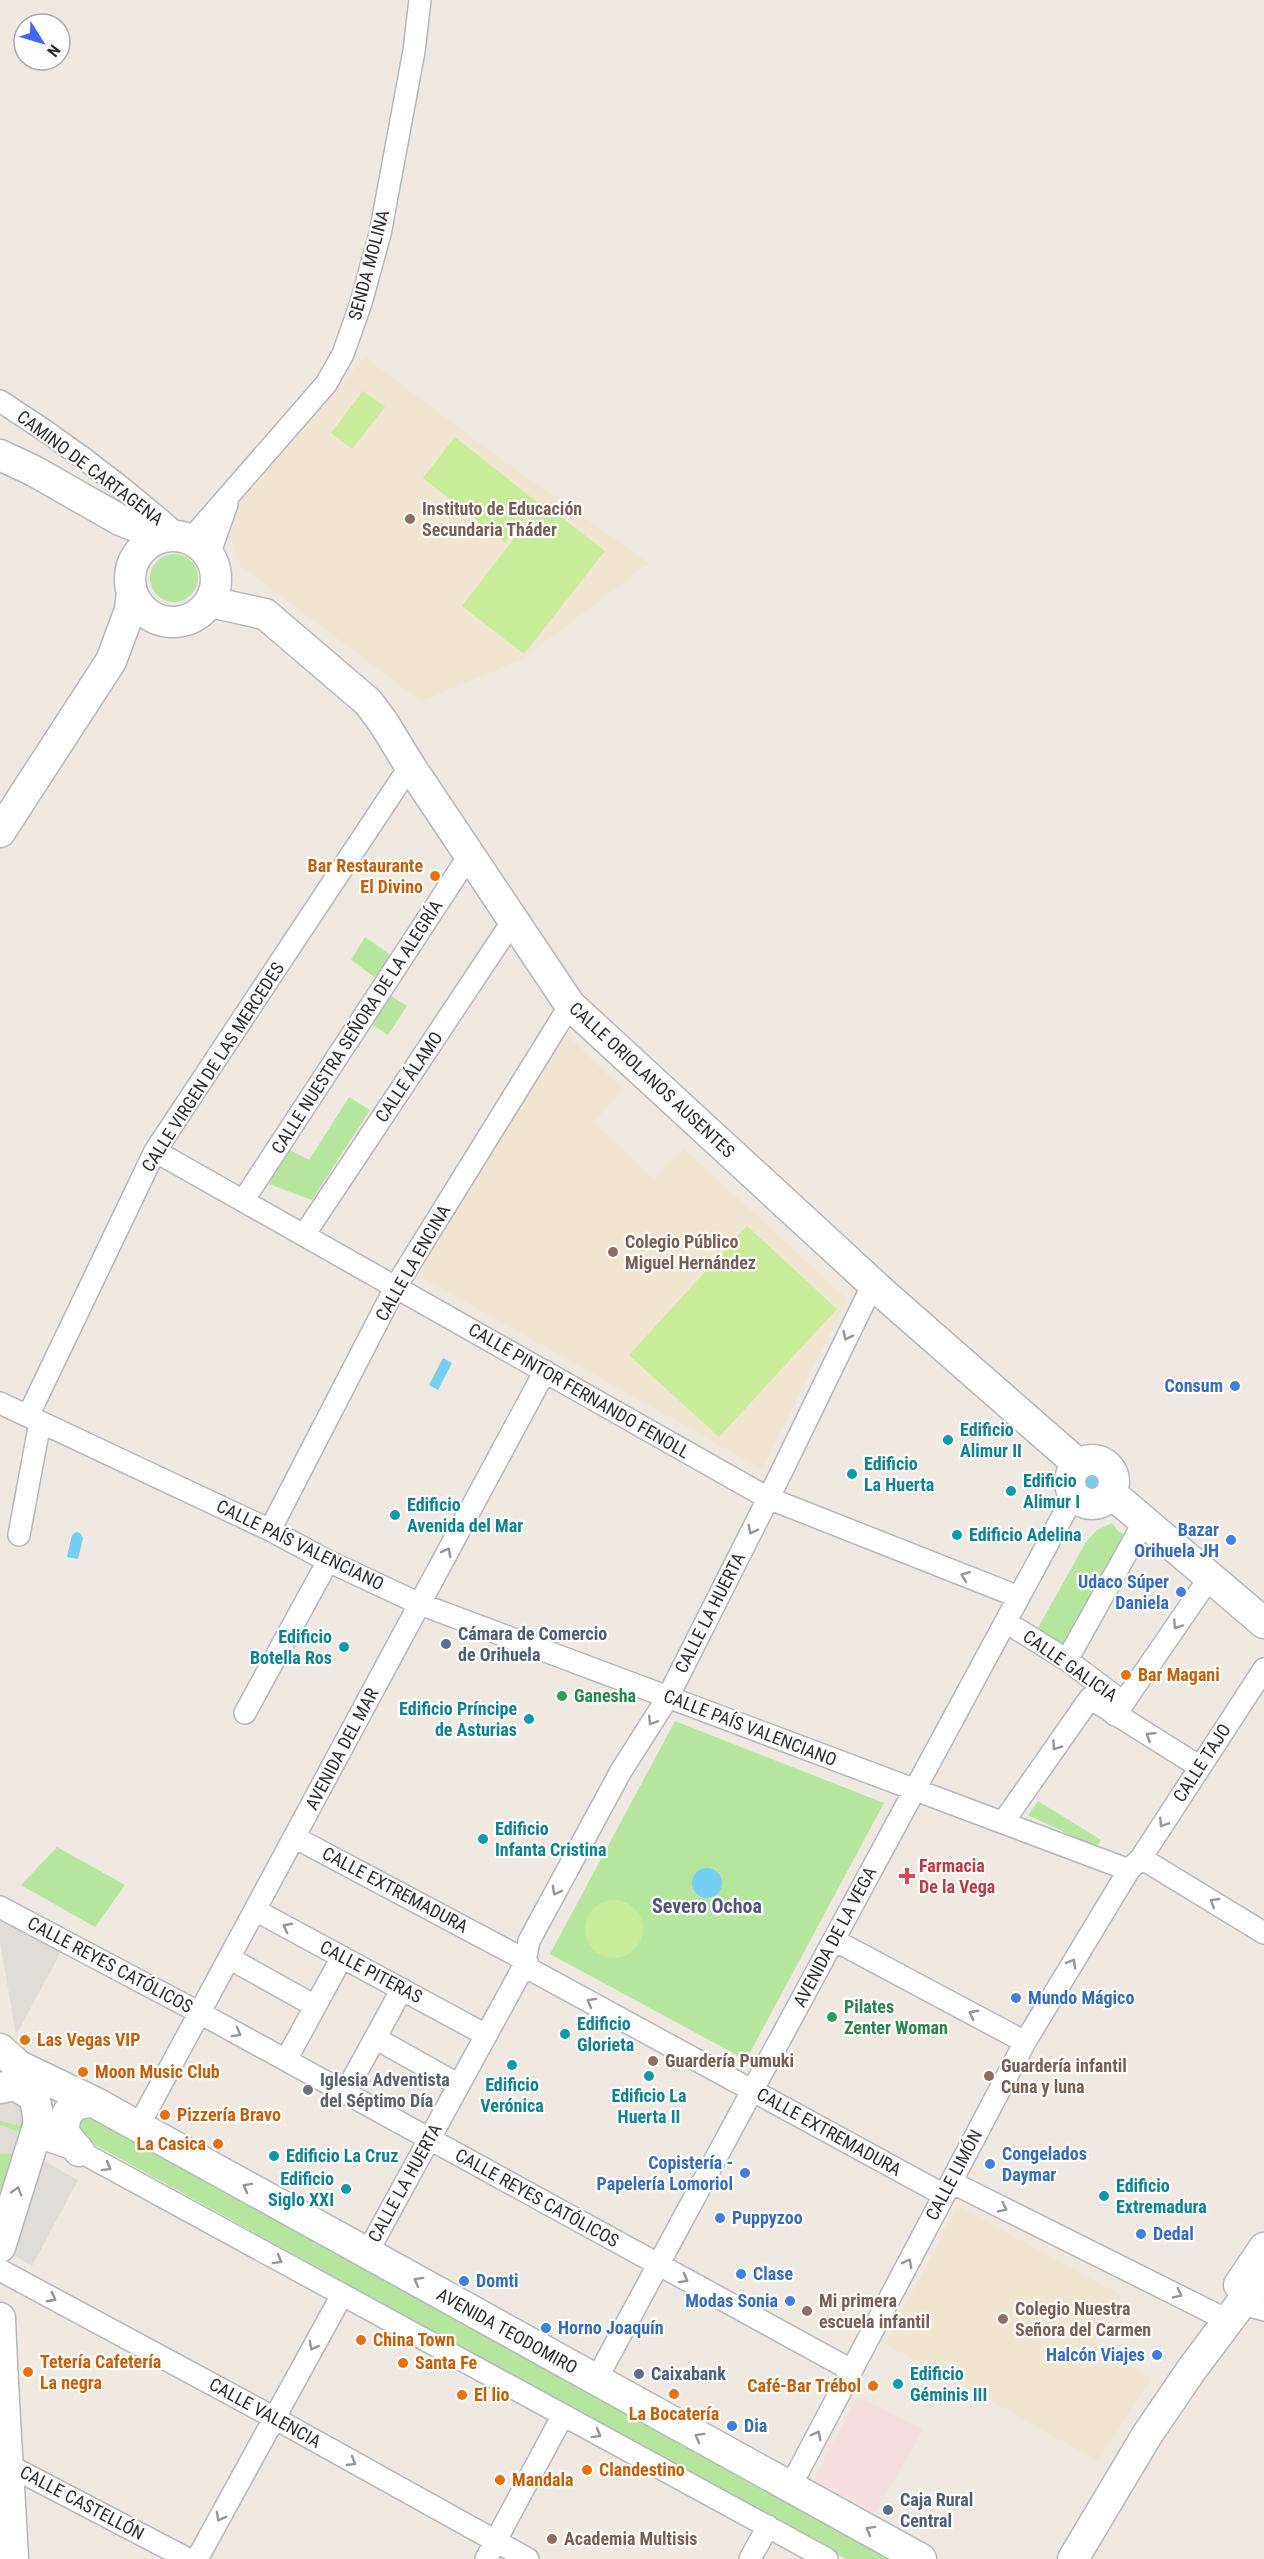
<svg xmlns="http://www.w3.org/2000/svg" width="1264" height="2559" viewBox="0 0 1264 2559" font-family="'Roboto Condensed',sans-serif">
  <style>
    .education { fill: #f0e6d1 }
    .medical { fill: #f5dfe0 }
    .green { fill: #b6e59e }
    .pitch { fill: #c9ec9a }
    .plaza { fill: #dfdcd8 }
    .water { fill: #75cff0 }
    .lines { fill: none; stroke-linecap: round; stroke-linejoin: round }
    .street-casing { stroke: #b4b7c1; stroke-width: 24 }
    .secondary-casing { stroke: #b4b7c1; stroke-width: 33 }
    .street { stroke: #fff; stroke-width: 21 }
    .secondary { stroke: #fff; stroke-width: 30 }
    .oneway { stroke: #969696 }
    .education-dot { fill: #8d6e63; stroke: #fff; stroke-width: 2 }
    .food-dot { fill: #e8710a; stroke: #fff; stroke-width: 2 }
    .shop-dot { fill: #3f7fe0; stroke: #fff; stroke-width: 2 }
    .culture-dot { fill: #0f9aa8; stroke: #fff; stroke-width: 2 }
    .service-dot { fill: #5c6f8a; stroke: #fff; stroke-width: 2 }
    .leisure-dot { fill: #2e9e5b; stroke: #fff; stroke-width: 2 }
    .health-dot { fill: #e0444e; stroke: #fff; stroke-width: 2 }
    .worship-dot { fill: #6b7280; stroke: #fff; stroke-width: 2 }
    .labels { text-anchor: middle; stroke-width: 4.5; stroke-linejoin: round; paint-order: stroke }
    .street-label { font-size: 18px; fill: #2e2e2e; stroke: #fff }
    .education-label { font-size: 18px; font-weight: bold; fill: #785e54; stroke: #fff; text-anchor: start }
    .food-label { font-size: 18px; font-weight: bold; fill: #c56008; stroke: #fff; text-anchor: start }
    .shop-label { font-size: 18px; font-weight: bold; fill: #366cbe; stroke: #fff; text-anchor: start }
    .culture-label { font-size: 18px; font-weight: bold; fill: #0d838f; stroke: #fff; text-anchor: start }
    .service-label { font-size: 18px; font-weight: bold; fill: #4e5e75; stroke: #fff; text-anchor: start }
    .leisure-label { font-size: 18px; font-weight: bold; fill: #27864d; stroke: #fff; text-anchor: start }
    .health-label { font-size: 18px; font-weight: bold; fill: #be3a42; stroke: #fff; text-anchor: start }
    .worship-label { font-size: 18px; font-weight: bold; fill: #5b616d; stroke: #fff; text-anchor: start }
    .neighbourhood-label { font-size: 20px; font-weight: bold; fill: #4d5680; stroke: #fff }
  </style>
  <rect width="100%" height="100%" fill="#efe9e1"/>
  <path class="education" d="M365 357 495 455 649 563 522 659 421 701 240 565 229 534 238 504Z
    M566 1034 623 1090 594 1122 654 1179 684 1149 847 1299 762 1469 416 1274Z
    M958 2206 1122 2296 1094 2342 1151 2378 1098 2461 938 2371 885 2344Z"/>
  <path class="medical" d="M858 2396 923 2430 874 2514 813 2480Z"/>
  <path class="green" d="M150 578a24 24 0 1 1 48 0a24 24 0 1 1-48 0Z
    M365 937 393 957 377 979 351 960Z
    M389 995 407 1006 388 1035 370 1023Z
    M349 1097 370 1110 312 1200 266 1183 288 1149 309 1160Z
    M1112 1523 1118 1531 1127 1536 1064 1649 1035 1633 1086 1542 1097 1530Z
    M675 1721 884 1803 746 2060 550 1954Z
    M1038 1801 1101 1840 1098 1845H1091L1028 1815Z
    M57 1847 125 1885 95 1927 21 1885Z
    M0 2092 33 2098 0 2206Z
    M81 2111 900 2559H846L79 2136 74 2117Z"/>
  <path class="pitch" d="M363 391 385 407 352 449 331 433Z
    M455 437 537 502 505 543 423 478Z
    M542 502 605 551 524 654 462 606Z
    M747 1226 837 1309 719 1437 629 1355Z
    M585 1929a29 29 0 1 1 58 0a29 29 0 1 1-58 0Z"/>
  <path class="plaza" d="M0 1917 62 1950 16 2035 0 1942Z
    M29 2075 75 2098 39 2120H21L20 2126 0 2121V2095Z
    M2 2125 21 2133 16 2153 0 2154V2126Z
    M42 2160 78 2180 32 2266 13 2255Z"/>
  <path class="water" d="M443 1358 452 1363 438 1390 429 1385Z
    M1079 1482a13 13 0 1 1 26 0a13 13 0 1 1-26 0Z
    M76 1532 80 1533 83 1538 78 1559 67 1557 72 1535Z
    M692 1883a15 15 0 1 1 30 0a15 15 0 1 1-30 0Z"/>
  <g class="lines">
    <g class="street-casing">
      <path id="street" d="M0 401C63 441 123 486 179 536
        M191 539 326 384 343 354 361 303 380 234 414 51 420 0
        M209 555 227 504
        M155 1151 768 1498 1019 1597
        M243 1201 470 854
        M304 1235 514 919
        M0 1403 270 1530 328 1561 420 1604 1129 1870 1141 1858 1264 1669
        M28 1416 155 1151 410 766
        M270 1530 396 1286 570 1005
        M19 1535 40 1422
        M1017 1629 1067 1660 1124 1703
        M1067 1660 1145 1520
        M245 1713 328 1561
        M1115 1715 1210 1577
        M1004 1821 1090 1698 1200 1767
        M294 1837 527 1961
        M1141 1858 1264 1933
        M0 1907 200 2013 851 2370
        M255 1910 486 2035
        M834 1940 1025 2042
        M229 1958 315 2006
        M524 1966 944 2195
        M375 2038 459 2085
        M286 2060 342 1957
        M345 2093 402 1989
        M138 2127 545 1371
        M33 2141 47 2140 79 2151 827 2559
        M951 2182 1219 2316
        M367 2253 524 1966 529 1941 621 1771 668 1697 779 1477 873 1284
        M0 2270 258 2409 528 2559
        M1243 2304 1264 2310
        M596 2380 1074 1495
        M8 2465 188 2559
        M790 2487 1025 2042 1129 1870
        M197 2559 342 2295
        M486 2559 563 2415
        M750 2559 768 2526"/>
    </g>
    <g class="secondary-casing">
      <path id="secondary" d="M0 455 34 471 120 520 140 528 155 540
        M130 579a43 43 0 1 1 86 0a43 43 0 1 1-86 0Z
        M210 602 265 614 368 702 383 722 410 766 570 1005 885 1295 1078 1464
        M0 832 111 661 130 610 132 592
        M1070 1482a22 22 0 1 1 44 0a22 22 0 1 1-44 0Z
        M1111 1493 1264 1623
        M0 2049 19 2066 94 2102 921 2559
        M0 2088 15 2085 32 2095
        M79 2151 64 2133C63 2111 73 2102 94 2102
        M0 2247 38 2126C40 2106 29 2083 19 2066
        M1239 2285 1264 2248
        M0 2318C3 2399 9 2479 13 2559
        M1073 2559 1147 2435 1192 2369 1264 2273"/>
    </g>
    <use href="#street" class="street"/>
    <use href="#secondary" class="secondary"/>
  </g>
  <defs><path id="oneway-chevron" d="M-2-3.5L2.5 0L-2 3.5" fill="none" stroke-width="1.6" stroke-linecap="round" stroke-linejoin="round" transform="scale(1.5)"/></defs>
  <g class="oneway">
    <use href="#oneway-chevron" transform="translate(847 1336) rotate(116)"/>
    <use href="#oneway-chevron" transform="translate(752 1530) rotate(117)"/>
    <use href="#oneway-chevron" transform="translate(447 1552) rotate(-62)"/>
    <use href="#oneway-chevron" transform="translate(965 1576) rotate(-159)"/>
    <use href="#oneway-chevron" transform="translate(1177 1625) rotate(124)"/>
    <use href="#oneway-chevron" transform="translate(652 1721) rotate(122)"/>
    <use href="#oneway-chevron" transform="translate(1150 1736) rotate(-148)"/>
    <use href="#oneway-chevron" transform="translate(1056 1746) rotate(125)"/>
    <use href="#oneway-chevron" transform="translate(1163 1823) rotate(123)"/>
    <use href="#oneway-chevron" transform="translate(556 1891) rotate(119)"/>
    <use href="#oneway-chevron" transform="translate(1214 1902) rotate(-149)"/>
    <use href="#oneway-chevron" transform="translate(287 1927) rotate(-152)"/>
    <use href="#oneway-chevron" transform="translate(1072 1963) rotate(-60)"/>
    <use href="#oneway-chevron" transform="translate(591 2002) rotate(-151)"/>
    <use href="#oneway-chevron" transform="translate(973 2014) rotate(-152)"/>
    <use href="#oneway-chevron" transform="translate(237 2033) rotate(29)"/>
    <use href="#oneway-chevron" transform="translate(107 2167) rotate(29)"/>
    <use href="#oneway-chevron" transform="translate(247 2187) rotate(-151)"/>
    <use href="#oneway-chevron" transform="translate(17 2191) rotate(-74)"/>
    <use href="#oneway-chevron" transform="translate(1003 2208) rotate(26)"/>
    <use href="#oneway-chevron" transform="translate(278 2260) rotate(29)"/>
    <use href="#oneway-chevron" transform="translate(908 2263) rotate(-62)"/>
    <use href="#oneway-chevron" transform="translate(684 2279) rotate(29)"/>
    <use href="#oneway-chevron" transform="translate(418 2281) rotate(-151)"/>
    <use href="#oneway-chevron" transform="translate(1178 2294) rotate(26)"/>
    <use href="#oneway-chevron" transform="translate(52 2298) rotate(28)"/>
    <use href="#oneway-chevron" transform="translate(313 2346) rotate(119)"/>
    <use href="#oneway-chevron" transform="translate(597 2434) rotate(29)"/>
    <use href="#oneway-chevron" transform="translate(817 2435) rotate(-62)"/>
    <use href="#oneway-chevron" transform="translate(699 2437) rotate(-151)"/>
    <use href="#oneway-chevron" transform="translate(352 2462) rotate(30)"/>
    <use href="#oneway-chevron" transform="translate(220 2517) rotate(119)"/>
    <use href="#oneway-chevron" transform="translate(870 2530) rotate(-151)"/>
  </g>
  <g class="education-dot">
    <circle cx="410" cy="519" r="6"/>
    <circle cx="613" cy="1252" r="6"/>
    <circle cx="653" cy="2061" r="6"/>
    <circle cx="989" cy="2076" r="6"/>
    <circle cx="807" cy="2311" r="6"/>
    <circle cx="1003" cy="2319" r="6"/>
    <circle cx="552" cy="2539" r="6"/>
  </g>
  <g class="food-dot">
    <circle cx="435" cy="876" r="6"/>
    <circle cx="1126" cy="1675" r="6"/>
    <circle cx="25" cy="2040" r="6"/>
    <circle cx="83" cy="2072" r="6"/>
    <circle cx="165" cy="2115" r="6"/>
    <circle cx="218" cy="2144" r="6"/>
    <circle cx="361" cy="2340" r="6"/>
    <circle cx="403" cy="2363" r="6"/>
    <circle cx="28" cy="2372" r="6"/>
    <circle cx="873" cy="2386" r="6"/>
    <circle cx="674" cy="2394" r="6"/>
    <circle cx="462" cy="2395" r="6"/>
    <circle cx="587" cy="2470" r="6"/>
    <circle cx="500" cy="2480" r="6"/>
  </g>
  <g class="shop-dot">
    <circle cx="1235" cy="1386" r="6"/>
    <circle cx="1231" cy="1540" r="6"/>
    <circle cx="1181" cy="1592" r="6"/>
    <circle cx="1016" cy="1998" r="6"/>
    <circle cx="990" cy="2164" r="6"/>
    <circle cx="745" cy="2173" r="6"/>
    <circle cx="720" cy="2218" r="6"/>
    <circle cx="1141" cy="2234" r="6"/>
    <circle cx="741" cy="2274" r="6"/>
    <circle cx="464" cy="2281" r="6"/>
    <circle cx="790" cy="2301" r="6"/>
    <circle cx="546" cy="2328" r="6"/>
    <circle cx="1157" cy="2355" r="6"/>
    <circle cx="732" cy="2426" r="6"/>
  </g>
  <g class="culture-dot">
    <circle cx="948" cy="1440" r="6"/>
    <circle cx="852" cy="1474" r="6"/>
    <circle cx="1011" cy="1491" r="6"/>
    <circle cx="395" cy="1515" r="6"/>
    <circle cx="957" cy="1535" r="6"/>
    <circle cx="344" cy="1647" r="6"/>
    <circle cx="529" cy="1719" r="6"/>
    <circle cx="483" cy="1839" r="6"/>
    <circle cx="565" cy="2034" r="6"/>
    <circle cx="512" cy="2065" r="6"/>
    <circle cx="649" cy="2076" r="6"/>
    <circle cx="274" cy="2156" r="6"/>
    <circle cx="346" cy="2189" r="6"/>
    <circle cx="1104" cy="2196" r="6"/>
    <circle cx="898" cy="2384" r="6"/>
  </g>
  <g class="service-dot">
    <circle cx="446" cy="1644" r="6"/>
    <circle cx="639" cy="2374" r="6"/>
    <circle cx="888" cy="2510" r="6"/>
  </g>
  <g class="leisure-dot">
    <circle cx="562" cy="1696" r="6"/>
    <circle cx="832" cy="2017" r="6"/>
  </g>
  <path class="health-dot" d="M904 1867h6v6h6v6h-6v6h-6v-6h-6v-6h6z"/>
  <circle class="worship-dot" cx="308" cy="2090" r="6"/>
  <g class="labels">
    <g class="street-label">
      <text transform="translate(369 265) rotate(-75)" y="6">SENDA MOLINA</text>
      <text transform="translate(90 468) rotate(37)" y="6">CAMINO DE CARTAGENA</text>
      <text transform="translate(357 1027) rotate(-57)" y="6">CALLE NUESTRA SEÑORA DE LA ALEGRÍA</text>
      <text transform="translate(213 1067) rotate(-57)" y="6">CALLE VIRGEN DE LAS MERCEDES</text>
      <text transform="translate(409 1077) rotate(-56)" y="6">CALLE ÁLAMO</text>
      <text transform="translate(652 1080) rotate(43)" y="6">CALLE ORIOLANOS AUSENTES</text>
      <text transform="translate(413 1263) rotate(-60)" y="6">CALLE LA ENCINA</text>
      <text transform="translate(579 1391) rotate(30)" y="6">CALLE PINTOR FERNANDO FENOLL</text>
      <text transform="translate(300 1545) rotate(26)" y="6">CALLE PAÍS VALENCIANO</text>
      <text transform="translate(710 1613) rotate(-63)" y="6">CALLE LA HUERTA</text>
      <text transform="translate(1070 1666) rotate(35)" y="6">CALLE GALICIA</text>
      <text transform="translate(750 1728) rotate(21)" y="6">CALLE PAÍS VALENCIANO</text>
      <text transform="translate(342 1749) rotate(-62)" y="6">AVENIDA DEL MAR</text>
      <text transform="translate(1202 1763) rotate(-57)" y="6">CALLE TAJO</text>
      <text transform="translate(395 1890) rotate(28)" y="6">CALLE EXTREMADURA</text>
      <text transform="translate(835 1937) rotate(-62)" y="6">AVENIDA DE LA VEGA</text>
      <text transform="translate(110 1965) rotate(28)" y="6">CALLE REYES CATÓLICOS</text>
      <text transform="translate(371 1972) rotate(28)" y="6">CALLE PITERAS</text>
      <text transform="translate(829 2132) rotate(29)" y="6">CALLE EXTREMADURA</text>
      <text transform="translate(954 2175) rotate(-62)" y="6">CALLE LIMÓN</text>
      <text transform="translate(405 2183) rotate(-61)" y="6">CALLE LA HUERTA</text>
      <text transform="translate(537 2198) rotate(29)" y="6">CALLE REYES CATÓLICOS</text>
      <text transform="translate(507 2331) rotate(29)" y="6">AVENIDA TEODOMIRO</text>
      <text transform="translate(265 2413) rotate(29)" y="6">CALLE VALENCIA</text>
      <text transform="translate(82 2503) rotate(28)" y="6">CALLE CASTELLÓN</text>
    </g>
    <g class="education-label">
      <text x="422" y="515">Instituto de Educación<tspan x="422" dy="21">Secundaria Tháder</tspan></text>
      <text x="625" y="1248">Colegio Público<tspan x="625" dy="21">Miguel Hernández</tspan></text>
      <text x="665" y="2067">Guardería Pumuki</text>
      <text x="1001" y="2072">Guardería infantil<tspan x="1001" dy="21">Cuna y luna</tspan></text>
      <text x="819" y="2307">Mi primera<tspan x="819" dy="21">escuela infantil</tspan></text>
      <text x="1015" y="2315">Colegio Nuestra<tspan x="1015" dy="21">Señora del Carmen</tspan></text>
      <text x="564" y="2545">Academia Multisis</text>
    </g>
    <g class="food-label">
      <text x="423" y="872" text-anchor="end">Bar Restaurante<tspan x="423" dy="21">El Divino</tspan></text>
      <text x="1138" y="1681">Bar Magani</text>
      <text x="37" y="2046">Las Vegas VIP</text>
      <text x="95" y="2078">Moon Music Club</text>
      <text x="177" y="2121">Pizzería Bravo</text>
      <text x="206" y="2150" text-anchor="end">La Casica</text>
      <text x="373" y="2346">China Town</text>
      <text x="40" y="2368">Tetería Cafetería<tspan x="40" dy="21">La negra</tspan></text>
      <text x="415" y="2369">Santa Fe</text>
      <text x="861" y="2392" text-anchor="end">Café-Bar Trébol</text>
      <text x="474" y="2401">El lio</text>
      <text x="674" y="2420" text-anchor="middle">La Bocatería</text>
      <text x="599" y="2476">Clandestino</text>
      <text x="512" y="2486">Mandala</text>
    </g>
    <g class="shop-label">
      <text x="1223" y="1392" text-anchor="end">Consum</text>
      <text x="1219" y="1536" text-anchor="end">Bazar<tspan x="1219" dy="21">Orihuela JH</tspan></text>
      <text x="1169" y="1588" text-anchor="end">Udaco Súper<tspan x="1169" dy="21">Daniela</tspan></text>
      <text x="1028" y="2004">Mundo Mágico</text>
      <text x="1002" y="2160">Congelados<tspan x="1002" dy="21">Daymar</tspan></text>
      <text x="733" y="2169" text-anchor="end">Copistería -<tspan x="733" dy="21">Papelería Lomoriol</tspan></text>
      <text x="732" y="2224">Puppyzoo</text>
      <text x="1153" y="2240">Dedal</text>
      <text x="753" y="2280">Clase</text>
      <text x="476" y="2287">Domti</text>
      <text x="778" y="2307" text-anchor="end">Modas Sonia</text>
      <text x="558" y="2334">Horno Joaquín</text>
      <text x="1145" y="2361" text-anchor="end">Halcón Viajes</text>
      <text x="744" y="2432">Dia</text>
    </g>
    <g class="culture-label">
      <text x="960" y="1436">Edificio<tspan x="960" dy="21">Alimur II</tspan></text>
      <text x="864" y="1470">Edificio<tspan x="864" dy="21">La Huerta</tspan></text>
      <text x="1023" y="1487">Edificio<tspan x="1023" dy="21">Alimur I</tspan></text>
      <text x="407" y="1511">Edificio<tspan x="407" dy="21">Avenida del Mar</tspan></text>
      <text x="969" y="1541">Edificio Adelina</text>
      <text x="332" y="1643" text-anchor="end">Edificio<tspan x="332" dy="21">Botella Ros</tspan></text>
      <text x="517" y="1715" text-anchor="end">Edificio Príncipe<tspan x="517" dy="21">de Asturias</tspan></text>
      <text x="495" y="1835">Edificio<tspan x="495" dy="21">Infanta Cristina</tspan></text>
      <text x="577" y="2030">Edificio<tspan x="577" dy="21">Glorieta</tspan></text>
      <text x="512" y="2091" text-anchor="middle">Edificio<tspan x="512" dy="21">Verónica</tspan></text>
      <text x="649" y="2102" text-anchor="middle">Edificio La<tspan x="649" dy="21">Huerta II</tspan></text>
      <text x="286" y="2162">Edificio La Cruz</text>
      <text x="334" y="2185" text-anchor="end">Edificio<tspan x="334" dy="21">Siglo XXI</tspan></text>
      <text x="1116" y="2192">Edificio<tspan x="1116" dy="21">Extremadura</tspan></text>
      <text x="910" y="2380">Edificio<tspan x="910" dy="21">Géminis III</tspan></text>
    </g>
    <g class="service-label">
      <text x="458" y="1640">Cámara de Comercio<tspan x="458" dy="21">de Orihuela</tspan></text>
      <text x="651" y="2380">Caixabank</text>
      <text x="900" y="2506">Caja Rural<tspan x="900" dy="21">Central</tspan></text>
    </g>
    <g class="leisure-label">
      <text x="574" y="1702">Ganesha</text>
      <text x="844" y="2013">Pilates<tspan x="844" dy="21">Zenter Woman</tspan></text>
    </g>
    <g class="health-label">
      <text x="919" y="1872">Farmacia<tspan x="919" dy="21">De la Vega</tspan></text>
    </g>
    <g class="worship-label">
      <text x="320" y="2086">Iglesia Adventista<tspan x="320" dy="21">del Séptimo Día</tspan></text>
    </g>
    <g class="neighbourhood-label">
      <text x="707" y="1913">Severo Ochoa</text>
    </g>
  </g>
  <g transform="translate(42 42) rotate(127)"><circle r="28" fill="#ffffff" stroke="#ababab" stroke-width="1.5"/>
  <path d="M0-4.5L10 22L0 15L-10 22Z" fill="#4264fb"/>
  <text y="-9" font-size="16" font-weight="bold" text-anchor="middle" fill="#2e2e2e">N</text>
  </g>
</svg>
